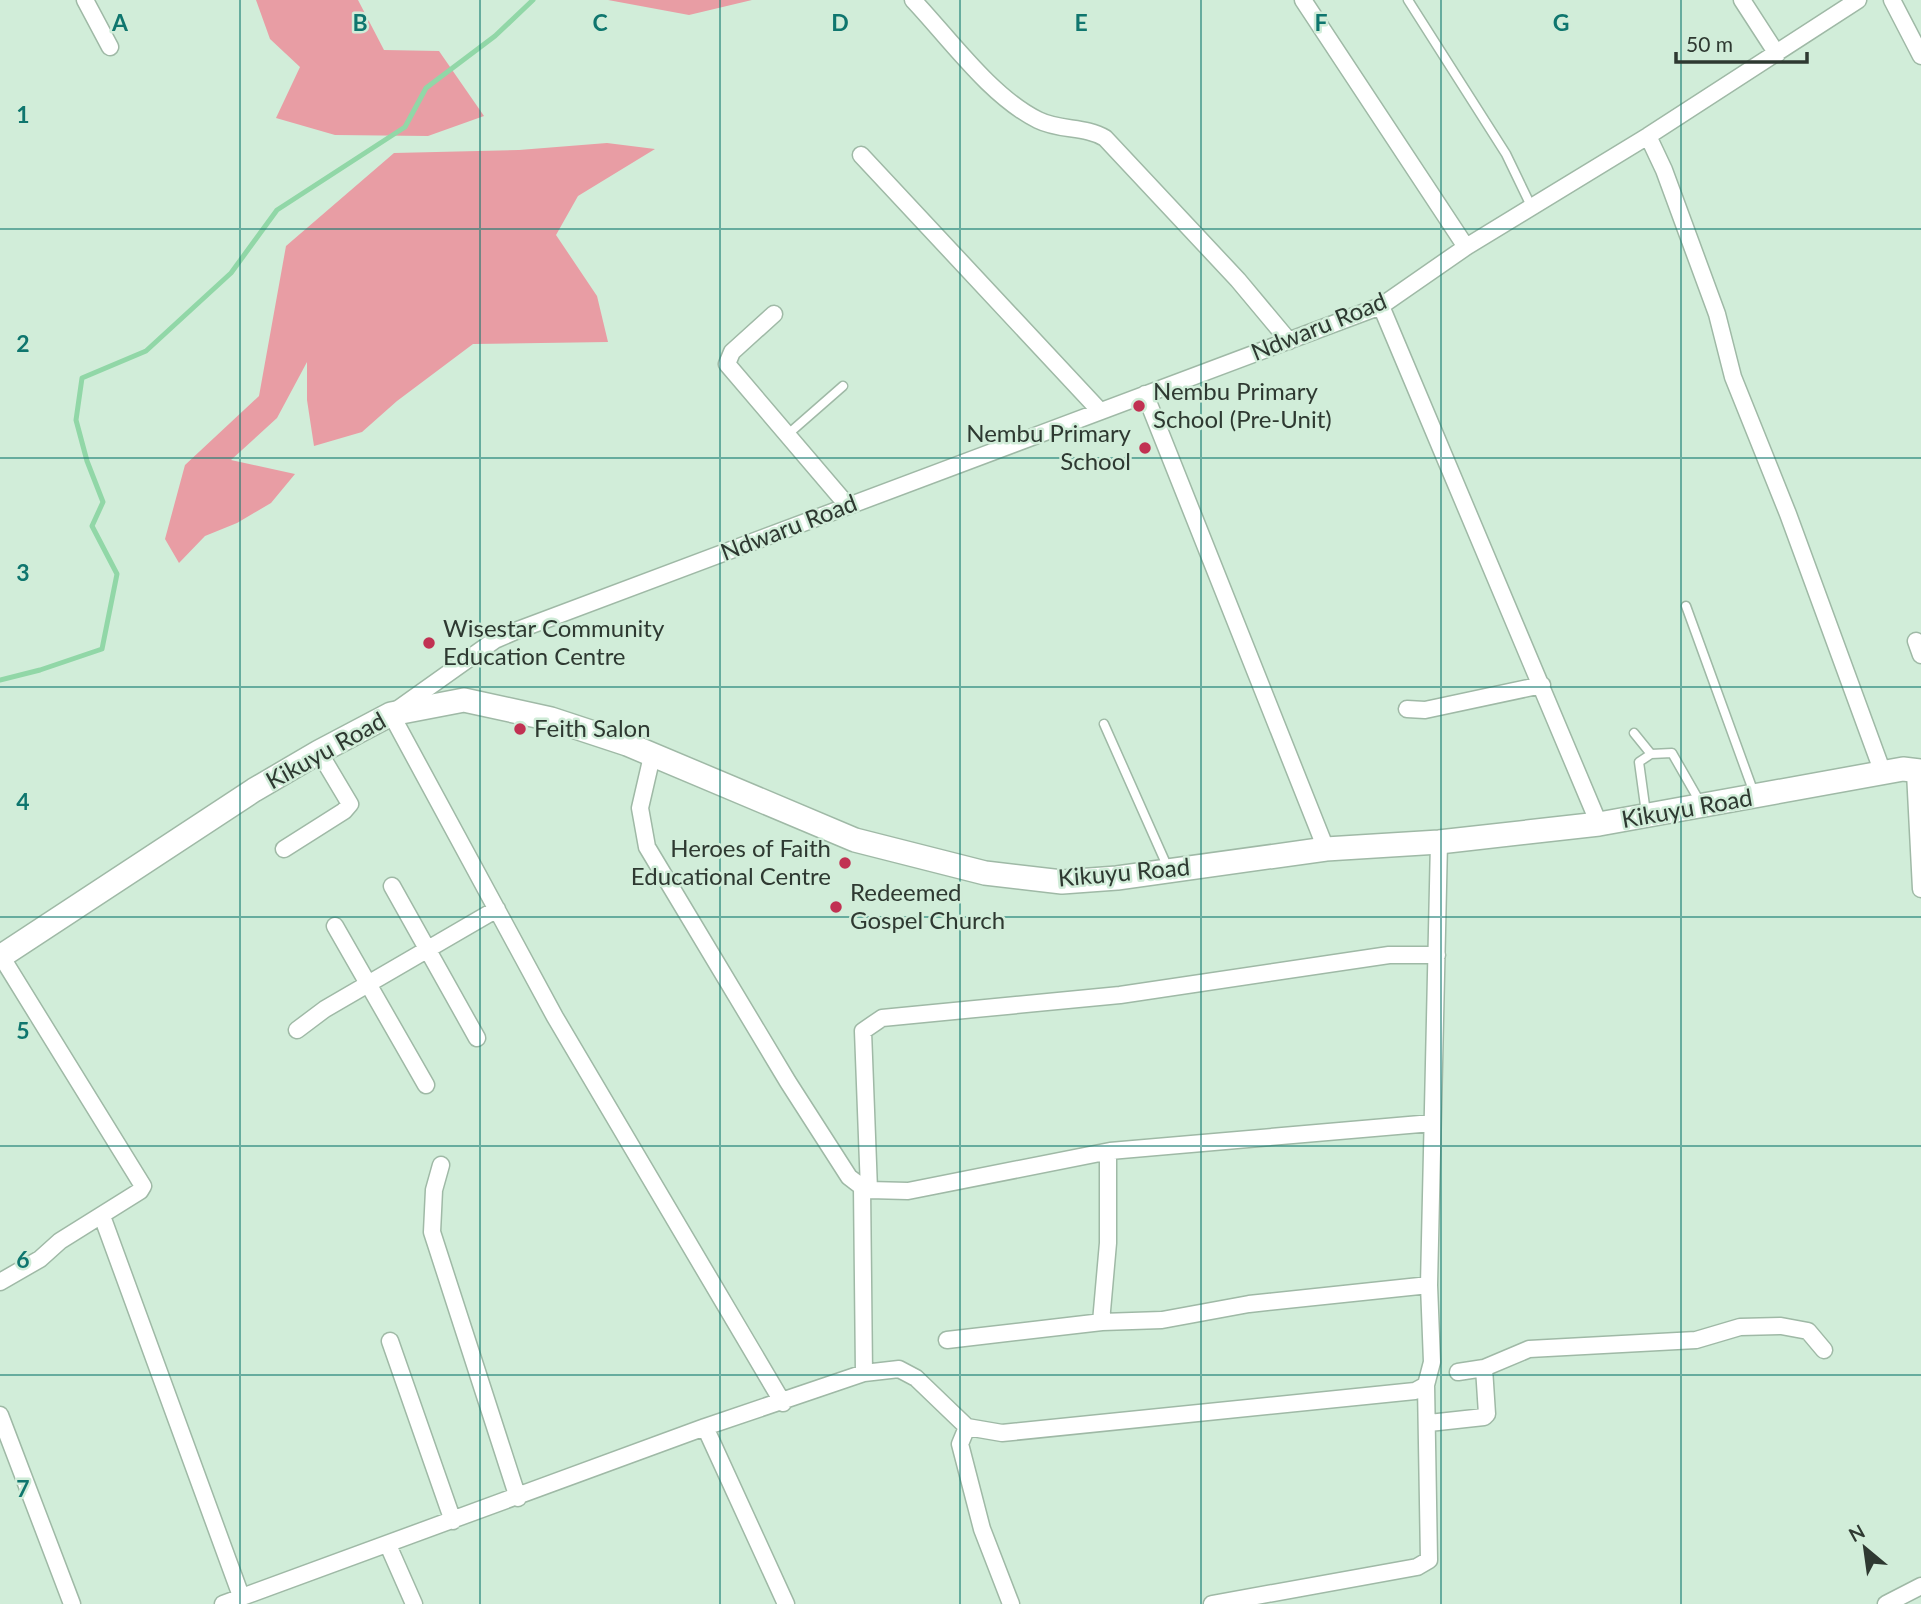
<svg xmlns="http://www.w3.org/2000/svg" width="1921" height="1604" viewBox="0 0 1921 1604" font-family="Lato,sans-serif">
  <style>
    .green { fill: #e89da4 }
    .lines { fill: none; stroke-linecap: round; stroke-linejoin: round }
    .stream { stroke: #91d7a7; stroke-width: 5 }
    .service-casing { stroke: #9fb9a6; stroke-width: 11 }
    .minor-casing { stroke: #9fb9a6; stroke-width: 19 }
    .secondary-casing { stroke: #9fb9a6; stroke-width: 26 }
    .service { stroke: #fff; stroke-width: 8 }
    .minor { stroke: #fff; stroke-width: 16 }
    .secondary { stroke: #fff; stroke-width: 23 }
    .grid { fill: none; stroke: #0f766e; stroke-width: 2; stroke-opacity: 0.55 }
    .poi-dot { fill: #c13152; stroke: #d1edd9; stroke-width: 2.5 }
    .labels { text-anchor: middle; stroke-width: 5; stroke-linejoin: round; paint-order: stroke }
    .street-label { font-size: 24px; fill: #2e3931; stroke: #d1edd9 }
    .poi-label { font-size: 24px; fill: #2e3931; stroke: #d1edd9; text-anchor: start }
    .grid-label { font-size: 23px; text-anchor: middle; font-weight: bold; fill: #0f766e; stroke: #d1edd9; stroke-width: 5; stroke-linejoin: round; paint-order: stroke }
  </style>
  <rect width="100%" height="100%" fill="#d1edd9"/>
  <path class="green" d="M256 0H358L384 50 439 51 484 116 428 136 335 135 276 118 300 67 270 39Z
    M608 0H752L689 15Z
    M607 143 655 149 578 196 556 235 597 296 608 342 473 344 397 401 362 432 314 446 307 400V362L277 418 231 460 295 474 271 503 237 523 205 536 179 563 165 539 185 465 259 396 286 246 394 153 519 150Z"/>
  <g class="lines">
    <path class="stream" d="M0 680 40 670 102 649 117 574 92 526 103 502 87 461 76 420 82 378 146 351 231 273 277 210 405 127 426 88 495 36 533 0"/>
    <g class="service-casing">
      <path id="service" d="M1408 0 1506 154 1532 208
        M787 435 843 386
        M1686 606 1754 793
        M1104 724 1168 868
        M1634 733 1651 754
        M1646 813 1639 762 1651 754 1672 753 1700 802"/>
    </g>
    <g class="minor-casing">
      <path id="minor" d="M85 0 110 47
        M913 0C949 38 991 97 1038 120 1060 131 1085 126 1105 138L1238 280 1289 341
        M1303 0 1466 247
        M1742 0 1777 54
        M1892 0 1921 56
        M1648 136 1664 170 1717 314 1733 377 1788 514 1883 773
        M861 155 1100 411
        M1381 306 1599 824
        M774 314 732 352 727 364 848 506
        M1145 394 1326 849
        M1916 641 1921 655
        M1407 709 1425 710 1542 685
        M652 756 640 808 647 847 788 1082 849 1177 862 1187 864 1373
        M1915 772 1921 889
        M284 849 344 811 350 804 319 752
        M392 886 477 1038
        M335 926 426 1085
        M297 1030 325 1009 497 909
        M441 1165 434 1190 432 1232 518 1498
        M862 1187 869 1190 908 1191 1110 1151 1432 1123
        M869 1190 863 1031 882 1018 1120 995 1389 955H1437
        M102 1216 241 1596
        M0 1282 40 1259 60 1241 140 1191 143 1186 1 956
        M1101 1322 1108 1243V1152
        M947 1340 1102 1322 1162 1320 1249 1304 1429 1285
        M390 1341 453 1521
        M1458 1372 1484 1368 1529 1349 1696 1340 1740 1327 1781 1326 1808 1331 1824 1350
        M783 1403 555 1017 391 714 495 640 518 630 1381 306 1466 247 1648 136 1858 0
        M0 1415 72 1604
        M1429 1423 1484 1417 1487 1414 1484 1368
        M705 1427 786 1604
        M967 1427 960 1444 982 1529 1011 1604
        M388 1545 414 1604
        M223 1604 705 1427 864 1373 899 1369 916 1378 967 1427 1002 1433 1415 1391 1426 1385 1432 1362 1429 1285 1439 842
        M1212 1604 1417 1567 1429 1560 1426 1385
        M1886 1604 1921 1586"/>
    </g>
    <g class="secondary-casing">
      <path id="secondary" d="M0 957 254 790 319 752 391 714 464 700 551 719 627 744 855 840 985 873 1062 882 1117 878 1326 849 1439 842 1599 824 1903 769 1921 771"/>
    </g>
    <use href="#service" class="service"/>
    <use href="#minor" class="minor"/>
    <use href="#secondary" class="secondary"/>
  </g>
  <path class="grid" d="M240 0V1604M480 0V1604M720 0V1604M960 0V1604M1201 0V1604M1441 0V1604M1681 0V1604M0 229H1921M0 458H1921M0 687H1921M0 917H1921M0 1146H1921M0 1375H1921"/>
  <g class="poi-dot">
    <circle cx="1139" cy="406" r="7"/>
    <circle cx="1145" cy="448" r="7"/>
    <circle cx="429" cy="643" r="7"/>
    <circle cx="520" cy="729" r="7"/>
    <circle cx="845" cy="863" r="7"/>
    <circle cx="836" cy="907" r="7"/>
  </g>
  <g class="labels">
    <g class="street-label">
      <text transform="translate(1319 327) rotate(-22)" y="8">Ndwaru Road</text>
      <text transform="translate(789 528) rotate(-21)" y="8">Ndwaru Road</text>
      <text transform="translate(326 751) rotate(-29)" y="8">Kikuyu Road</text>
      <text transform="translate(1687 809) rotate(-10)" y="8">Kikuyu Road</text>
      <text transform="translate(1124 873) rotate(-5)" y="8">Kikuyu Road</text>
    </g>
    <g class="poi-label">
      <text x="1153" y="400">Nembu Primary<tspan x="1153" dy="28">School (Pre-Unit)</tspan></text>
      <text x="1131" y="442" text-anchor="end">Nembu Primary<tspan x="1131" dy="28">School</tspan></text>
      <text x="443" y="637">Wisestar Community<tspan x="443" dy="28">Education Centre</tspan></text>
      <text x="534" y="737">Feith Salon</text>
      <text x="831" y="857" text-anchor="end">Heroes of Faith<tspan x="831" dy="28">Educational Centre</tspan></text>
      <text x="850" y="901">Redeemed<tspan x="850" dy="28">Gospel Church</tspan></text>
    </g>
  </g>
  <g class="grid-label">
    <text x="120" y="31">A</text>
    <text x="360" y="31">B</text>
    <text x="600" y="31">C</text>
    <text x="840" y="31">D</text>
    <text x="1081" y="31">E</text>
    <text x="1321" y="31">F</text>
    <text x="1561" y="31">G</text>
    <text x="23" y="123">1</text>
    <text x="23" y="352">2</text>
    <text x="23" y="581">3</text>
    <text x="23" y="810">4</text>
    <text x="23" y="1039">5</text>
    <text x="23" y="1268">6</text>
    <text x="23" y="1497">7</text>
  </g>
  <g transform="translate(1865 1548) rotate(331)" stroke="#d1edd9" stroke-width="5" paint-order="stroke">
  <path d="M0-5L12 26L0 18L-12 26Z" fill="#2e3931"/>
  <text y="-10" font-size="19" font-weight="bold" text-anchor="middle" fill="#2e3931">N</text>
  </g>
  <path d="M1676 52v10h131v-10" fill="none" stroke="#2e3931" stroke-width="3.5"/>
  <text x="1686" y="52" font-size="21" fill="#2e3931" stroke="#d1edd9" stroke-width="5" paint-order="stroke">50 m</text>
</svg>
